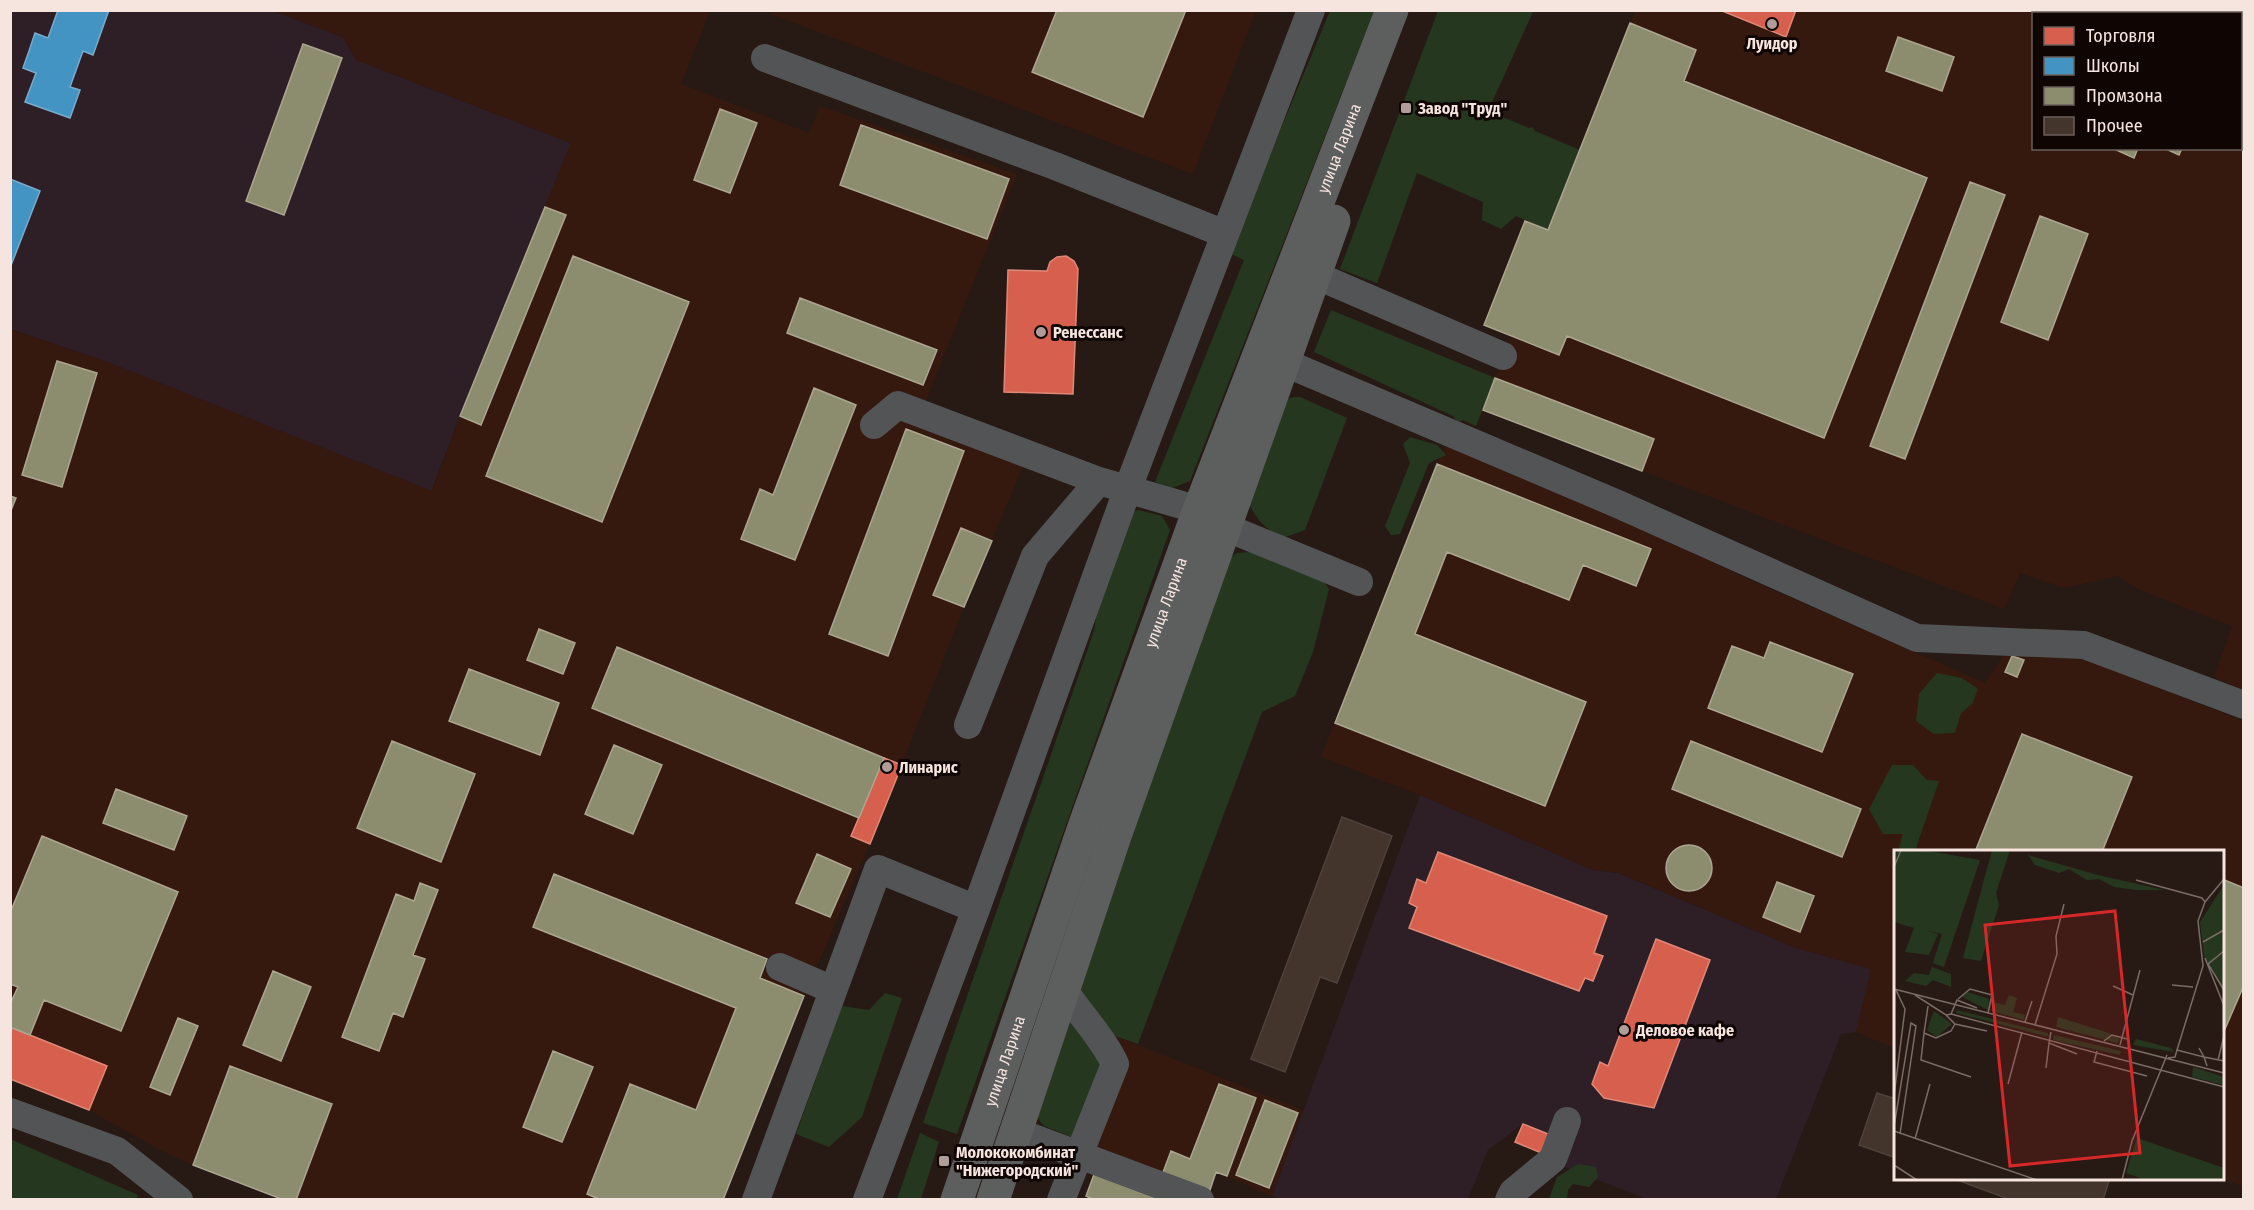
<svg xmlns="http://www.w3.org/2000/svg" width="2254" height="1210" viewBox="0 0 2254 1210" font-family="'Fira Sans Condensed',sans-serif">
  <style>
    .commercial { fill: #2e1e26 }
    .built { fill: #35190f }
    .green { fill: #25381f }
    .shops { fill: #d6604d; stroke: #e08878; stroke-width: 1.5 }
    .schools { fill: #4393c3; stroke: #79abcb; stroke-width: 1.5 }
    .industry { fill: #8c8c6e; stroke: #aca690; stroke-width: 1.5 }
    .building { fill: #43352b; stroke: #4d423c; stroke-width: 1.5 }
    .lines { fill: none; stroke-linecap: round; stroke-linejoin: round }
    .minor { stroke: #525455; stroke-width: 28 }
    .major { stroke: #5d5e5e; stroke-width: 33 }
    .poi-dot { fill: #ae9d98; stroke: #0f0503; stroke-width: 2 }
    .labels { text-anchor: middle; stroke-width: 6; stroke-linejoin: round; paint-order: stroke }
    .poi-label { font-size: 16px; font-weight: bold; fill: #f6e4de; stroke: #0f0503; text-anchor: start }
    .street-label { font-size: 16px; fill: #f6e4de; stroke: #0f0503 }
    .inset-road { fill: none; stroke: #7a6b65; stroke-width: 1.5 }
    .view { fill: #d62828; fill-opacity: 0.15; stroke: #d62828; stroke-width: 3 }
    .inset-edge { fill: none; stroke: #f6e4de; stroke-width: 3 }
  </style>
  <rect width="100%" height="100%" fill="#271a15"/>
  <path class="commercial" d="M11 11H273L343 37 356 60 571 143 460 416 431 492 110 363 11 329Z
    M1420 795 1593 870 1618 873 1796 948 1872 969 1856 1032 1841 1034 1776 1199H1647L1569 1169 1553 1159V1136L1523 1124 1488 1150 1468 1199 1282 1200 1272 1196Z"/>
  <path class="built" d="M773 10 1256 11 1193 174 771 14Z
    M273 11H710L681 84 809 133 820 106 1017 174 926 401 1033 442 964 607 870 844 804 996 723 1199H284L193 1165 162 1151 89 1110 11 1079 10 329 110 363 432 491 460 416 571 143 356 60 343 37Z
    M1635 11H2077L2083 13 2034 14V148H2240L2241 60 2243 61V690L2214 677 2232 626 2140 590 2118 576 2064 588 2020 573 2004 609 1483 410 1511 336 1484 325 1525 221 1548 229Z
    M1445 445 1617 517 1748 579 1985 683 2005 653 2071 654 2243 721V1187L2223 1178 2222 852H1896L1895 1048 1856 1032 1871 969 1796 948 1619 873 1593 870 1420 795 1321 757Z
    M1115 1036 1303 1110 1272 1196 1217 1172 1209 1193 1072 1137Z"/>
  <path class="green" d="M1330 11H1374L1190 481 1172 488 1155 482 1244 260 1229 253Z
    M1438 11H1532V14L1488 111 1529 128 1532 127 1535 131 1580 150 1548 230 1516 216 1501 229 1482 220 1483 202 1417 173 1377 283 1340 269Z
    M2123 11H2243V61L2241 60 2240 14H2130Z
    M1331 310 1495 378 1476 426 1463 420 1457 422 1453 416 1314 352Z
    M1293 397H1300L1347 418 1305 530 1283 538C1267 530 1256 520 1249 503L1287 400Z
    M1410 437 1437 445 1446 455 1429 463 1400 534 1391 535 1385 526 1410 463 1403 444Z
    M1138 510 1162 516 1170 530 957 1134 923 1123 1094 631 1103 576 1126 514Z
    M1251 552 1311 564 1329 589 1313 652 1295 696 1262 712 1138 1044 1115 1036 1072 1137 1044 1126 1037 1117 1226 560 1237 553Z
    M1937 673 1962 678 1978 689 1972 704 1961 713 1955 733 1934 734 1916 721 1919 694Z
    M1892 765H1913L1927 780 1939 781 1915 851H1898L1903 834H1883L1869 809Z
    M885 993 902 998 862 1117 829 1147 796 1134 842 1006 869 1010Z
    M920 1133 939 1142 921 1199H897Z
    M10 1139 138 1195 136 1200 11 1199Z
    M1578 1164 1596 1167 1598 1177 1589 1187 1573 1184 1568 1190 1567 1199H1549L1557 1177Z"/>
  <path class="shops" d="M1720 10H1796L1786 37Z
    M1066 256 1074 261 1078 269 1073 394 1004 392 1008 270 1047 271 1050 262 1057 257Z
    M884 758 902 765 870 844 851 836Z
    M1438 852 1607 916 1594 953 1603 956 1593 981 1585 978 1579 991 1409 928 1417 907 1409 903 1417 879 1426 883Z
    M1656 939 1710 960 1654 1108 1604 1098 1592 1084 1600 1062 1608 1066Z
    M10 1027 107 1066 89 1110 10 1079Z
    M1523 1124 1553 1136 1546 1155 1515 1142Z"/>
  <path class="schools" d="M58 10H109L93 55 83 51 70 87 80 90 70 118 25 102 36 73 23 68 29 51 35 33 48 38Z
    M10 179 40 191 10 268Z"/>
  <path class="industry" d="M1057 10H1186L1143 117 1032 72Z
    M1630 23 1696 50 1684 81 1927 178 1824 438 1567 336 1559 355 1484 325 1525 221 1548 230Z
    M1898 37 1954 57 1942 91 1886 71Z
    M303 44 342 58 284 215 246 201Z
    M720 109 757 123 730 193 694 180Z
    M861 125 1009 179 987 239 840 185Z
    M2112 148H2138L2134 158Z
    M2164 148H2182L2179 155Z
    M1970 182 2005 195 1905 459 1870 446Z
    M545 207 566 215 481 425 460 416Z
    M2040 216 2088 234 2048 340 2001 322Z
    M573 256 689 302 602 522 486 476Z
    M800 298 937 350 923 385 787 333Z
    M57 361 97 373 62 487 22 475Z
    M1495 378 1654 439 1642 471 1483 410Z
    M814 388 856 405 795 560 741 539 760 489 773 495Z
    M906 429 964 451 888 656 829 634Z
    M1437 464 1651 549 1636 586 1583 565 1569 600 1447 552 1415 634 1586 702 1545 806 1335 723Z
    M10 496 16 498 10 513Z
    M961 528 992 541 964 607 933 595Z
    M539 629 575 643 563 674 527 660Z
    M1770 642 1853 674 1822 752 1708 708 1732 646 1764 658Z
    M617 647 884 758 859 818 592 708Z
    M2012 656 2024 660 2017 677 2005 672Z
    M469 669 559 703 540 755 449 721Z
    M2022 734 2132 777 2102 852H1975Z
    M392 741 475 774 441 862 357 828Z
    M1691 741 1861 809 1842 857 1672 789Z
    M614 745 662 765 633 834 585 814Z
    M116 789 187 816 174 850 103 823Z
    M42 836 178 892 121 1031 44 1000 30 1035 10 1027V1004L18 987 10 984V913Z
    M1666 868a23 23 0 1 1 46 0a23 23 0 1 1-46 0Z
    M817 854 851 869 830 917 796 903Z
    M554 874 767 959 760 978 804 996 723 1200H601L587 1194 630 1084 696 1110 736 1008 533 927Z
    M2222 879 2244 888V985L2222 1036Z
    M1777 882 1814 896 1800 932 1763 917Z
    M420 883 438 890 413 955 425 959 403 1017 393 1013 379 1051 342 1037 396 894 414 901Z
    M273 971 311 987 281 1061 243 1045Z
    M178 1018 198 1026 170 1095 150 1087Z
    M553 1051 593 1067 562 1142 523 1127Z
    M230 1066 332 1104 296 1200H284L193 1165Z
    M1219 1084 1256 1098 1227 1176 1216 1172 1209 1193 1162 1175 1171 1151 1190 1159Z
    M1265 1100 1298 1113 1269 1188 1236 1175Z
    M1096 1169 1177 1200H1095L1086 1196Z"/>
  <path class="building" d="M1342 817 1392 836 1337 983 1320 977 1285 1072 1251 1059Z
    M1877 1093 1896 1099V1158L1859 1145Z
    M1952 1178H2110L2103 1200H2011Z"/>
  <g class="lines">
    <path class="minor" d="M765 58 1055 166 1225 234
      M1315 275 1503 356
      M1283 362 1620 505 1917 638 2084 645 2244 705
      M874 425 898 405 1099 481
      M1225 527 1359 582
      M968 725 1035 556 1099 481 1199 510
      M780 967 833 990
      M10 1112 117 1151 179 1200
      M1015 1131 1200 1200
      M756 1200 878 869 976 909
      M867 1200 976 909 1128 488 1311 10
      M1061 1200 1115 1064C1102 1036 1079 1014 1063 988
      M1509 1200 1513 1192 1553 1159 1567 1121"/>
    <g class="major">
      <path id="s1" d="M957 1200 1085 824 1199 510 1392 10"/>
      <path d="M993 1200 1115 836 1334 221"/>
    </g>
  </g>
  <g class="poi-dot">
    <circle cx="1772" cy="24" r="6"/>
    <rect x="1400" y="102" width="12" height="12" rx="3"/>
    <circle cx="1041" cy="332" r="6"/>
    <circle cx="887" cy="767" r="6"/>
    <circle cx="1624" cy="1030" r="6"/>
    <rect x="938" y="1155" width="12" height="12" rx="3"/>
  </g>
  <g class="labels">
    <g class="poi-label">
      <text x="1772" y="49" text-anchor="middle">Луидор</text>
      <text x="1418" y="114">Завод "Труд"</text>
      <text x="1053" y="338">Ренессанс</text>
      <text x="899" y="773">Линарис</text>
      <text x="1636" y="1036">Деловое кафе</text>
      <text x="956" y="1158">Молококомбинат<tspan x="956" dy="18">"Нижегородский"</tspan></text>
    </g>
    <g class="street-label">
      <text dy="6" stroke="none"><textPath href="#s1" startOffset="1119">улица Ларина</textPath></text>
      <text dy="6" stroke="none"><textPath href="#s1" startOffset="633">улица Ларина</textPath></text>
      <text dy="6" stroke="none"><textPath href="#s1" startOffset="147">улица Ларина</textPath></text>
    </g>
  </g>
  <g transform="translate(1894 850)">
    <rect width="330" height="330" fill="#271a15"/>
    <path d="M0 0H29L86 10 50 117 39 113 48 84 31 80 44 84 35 105 11 102 20 78 0 72ZM98 0H116L102 43 105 55 87 111 69 108ZM134 5 204 25 270 40H242L220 37 205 29 193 30 175 19 165 23 141 15ZM330 35V143L310 106 306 72ZM38 117 57 124V137L39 130 32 136 11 131 20 123 35 125ZM73 142 95 149 94 160 68 147ZM115 145 123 148 119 162 131 165 130 170 97 161 99 152 111 155ZM63 160 154 183 155 187 62 163ZM40 161 58 174 43 187 33 180ZM164 167 215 183 226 189 223 193 162 177ZM160 185 227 201 226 205 159 190ZM242 189 277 198 280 202 239 195ZM299 217 330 227V235L298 227ZM243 288 330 318V330H252L232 323Z" fill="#25381f"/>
    <path class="inset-road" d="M0 17 7 0M242 30 308 48 311 52M309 92 330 80M330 101 314 114 330 140M311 108 330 156M278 135 299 137M219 136 239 145M0 139 330 223M21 145 52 165 57 164 63 150 83 158M64 149 76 139 98 145M34 156 30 183 42 188 57 181 61 174M94 163 98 145M57 164 330 237M52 165 61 174 93 181M131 172 138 151M141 175 163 104 162 86 170 54M157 182 155 193 183 204M30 183 27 210 77 227M210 191 218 185 233 189M226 195 246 120M305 198 310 207 330 211M283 200 310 207 313 216M203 201 200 212 253 226M274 208 281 207 283 200 309 116 304 71 311 52 330 29M324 210 330 186M152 218 155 193M114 234 128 182M0 246 11 159 2 140M0 277 17 173 22 176 6 284M0 281 143 330M21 289 36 234M0 315 23 330M228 330 238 291 273 205"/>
    <path class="view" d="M221 61 246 303 116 316 91 75Z"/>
    <rect width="330" height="330" class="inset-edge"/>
  </g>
  <rect width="2254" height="1210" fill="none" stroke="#f6e4de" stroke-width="24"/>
  <rect x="2032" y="12" width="210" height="138" fill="#0f0503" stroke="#6b5e5b" stroke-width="1.5"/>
  <rect x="2044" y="27" width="30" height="18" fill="#d6604d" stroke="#6b5e5b" stroke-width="1.5"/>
  <text x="2086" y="42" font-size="18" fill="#f6e4de">Торговля</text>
  <rect x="2044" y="57" width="30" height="18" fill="#4393c3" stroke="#6b5e5b" stroke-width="1.5"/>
  <text x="2086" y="72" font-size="18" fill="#f6e4de">Школы</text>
  <rect x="2044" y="87" width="30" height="18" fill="#8c8c6e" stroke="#6b5e5b" stroke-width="1.5"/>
  <text x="2086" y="102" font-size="18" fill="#f6e4de">Промзона</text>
  <rect x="2044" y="117" width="30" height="18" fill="#43352b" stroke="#6b5e5b" stroke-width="1.5"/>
  <text x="2086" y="132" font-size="18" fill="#f6e4de">Прочее</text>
</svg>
